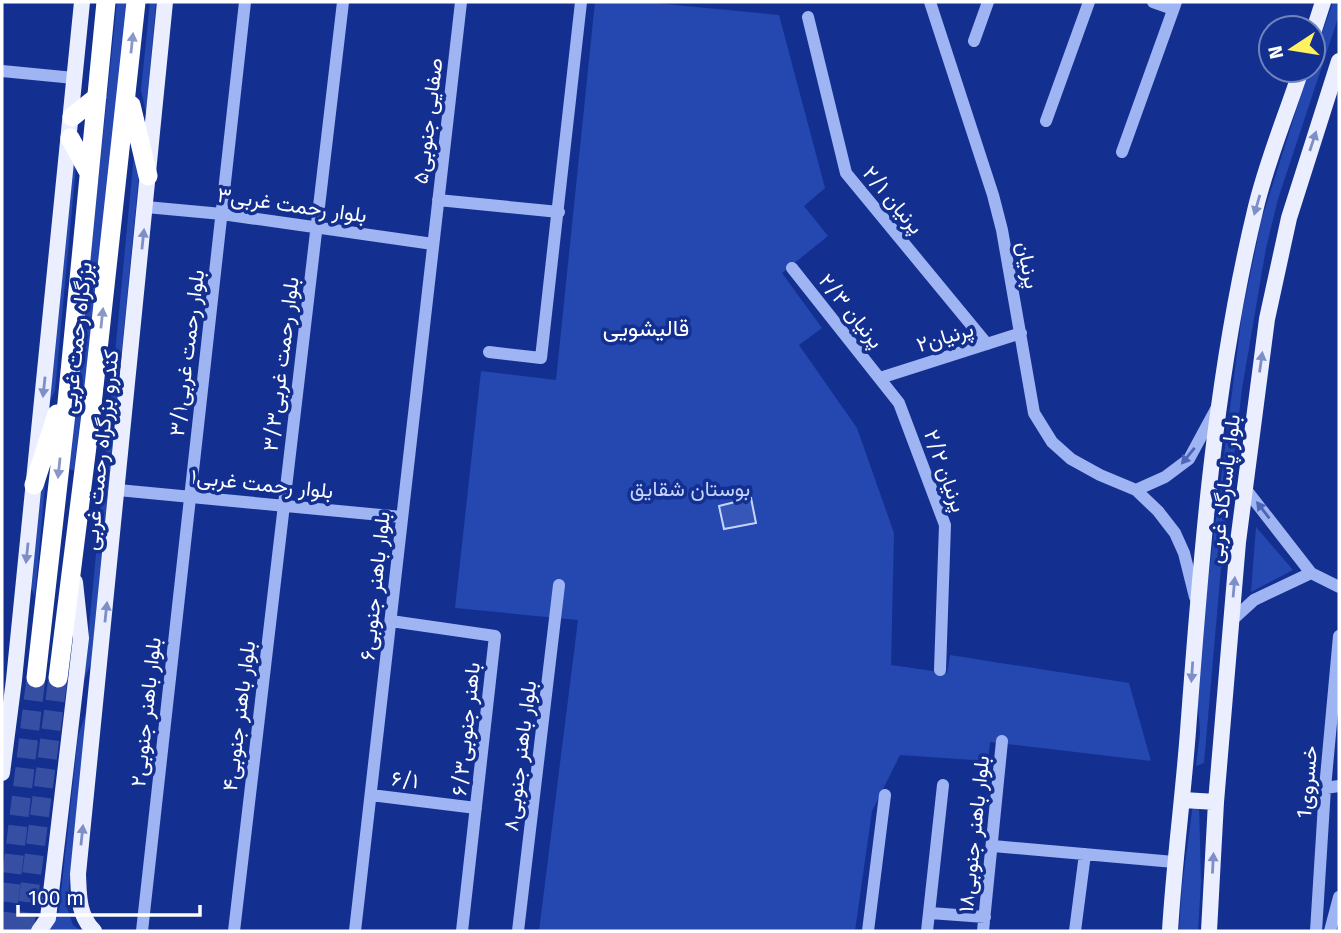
<svg xmlns="http://www.w3.org/2000/svg" width="1341" height="933" viewBox="0 0 1341 933" font-family="'Fira Sans',Vazirmatn,sans-serif">
  <style>
    .green { fill: #2547b0 }
    .building { fill: #3757b8; stroke: #c6d4fd; stroke-width: 2 }
    .lines { fill: none; stroke-linecap: round; stroke-linejoin: round }
    .highway-tunnel { stroke: #364fa2; stroke-width: 19; stroke-dasharray: 19 10; stroke-linecap: butt }
    .minor { stroke: #9fb4f2; stroke-width: 12 }
    .major { stroke: #eaeeff; stroke-width: 16 }
    .highway { stroke: #fff; stroke-width: 19 }
    .oneway { fill: #8998c8 }
    .oneway2 { fill: #7e8fc8 }
    .oneway3 { fill: #4b65b8 }
    .labels { text-anchor: middle; stroke-width: 7; stroke-linejoin: round; paint-order: stroke }
    .street-label { font-size: 21px; fill: #fff; stroke: #133091 }
    .park-label { font-size: 21px; fill: #c6d4fd; stroke: #133091 }
    .neighbourhood-label { font-size: 23px; fill: #fff; stroke: #133091 }
  </style>
  <rect width="100%" height="100%" fill="#133091"/>
  <path class="green" d="M117 2H127L106 219 74 470 68 469Z
    M150 2H156L146 113 141 90Z
    M595 2H644L779 15 825 188 804 206 828 236 782 273 822 328 799 345 857 428 894 533 891 665 947 673 950 655 1129 683 1151 761 990 742 988 761 900 755 872 811 855 931H539L578 620 455 608 481 371 556 380Z
    M1333 2H1339V15L1278 199 1266 248 1242 389 1221 568 1204 763 1196 766 1200 733 1197 691 1207 589 1242 314 1262 218 1309 70H1313V59Z
    M135 144 139 175 91 663 84 680Z
    M73 155 76 166 55 391 48 404Z
    M47 464 35 596 30 586 41 475Z
    M1256 527 1293 570 1251 592Z
    M86 713 67 908 73 925 81 931H46L59 911 78 736Z
    M1193 804 1199 805 1201 882 1198 931H1179L1182 886Z"/>
  <path class="building" d="M751 498 756 523 724 529 719 506Z"/>
  <g class="lines">
    <path class="highway-tunnel" d="M5 931 36 678
      M24 931 58 678"/>
    <path class="minor" d="M930 2 993 195 1002 230 1034 413 1052 442 1071 459 1100 475 1136 490 1158 511 1175 533 1184 553 1195 597
      M1153 2 1173 9
      M808 17 846 173 987 344
      M974 41 988 2
      M2 71 74 78
      M1046 121 1089 2
      M1122 152 1176 2
      M438 200 559 212
      M146 207 222 214 433 244
      M792 268 899 403 945 525 940 670
      M489 352 541 358 581 2
      M880 378 1021 333
      M1244 487 1311 573 1339 587
      M118 490 402 517
      M1136 490 1165 477 1189 459 1216 409
      M391 621 495 636 462 931
      M1231 621 1254 600 1311 573
      M1325 788 1339 786
      M371 795 476 808
      M993 846 1174 862
      M930 913 985 917
      M142 931 245 2
      M234 931 343 2
      M355 931 461 2
      M518 931 559 585
      M868 931 885 795
      M927 931 943 785
      M983 931 1002 741
      M1075 931 1085 854
      M1316 931 1325 788 1339 636
      M1330 931 1339 897"/>
    <path class="major" d="M1313 33 1323 2
      M2 773 14 680 82 2
      M1183 800 1216 802
      M39 931 48 918 81 638 75 582
      M94 931C78 915 79 896 78 874L165 2
      M1170 931C1174 864 1183 798 1188 731 1201 557 1214 381 1255 211 1266 163 1286 116 1301 70
      M1209 931 1216 802 1238 542 1267 319 1289 218 1339 61"/>
    <path class="highway" d="M131 105 148 176
      M72 117 97 97
      M70 138 89 173
      M34 485 57 414
      M36 678 66 413 106 2
      M58 678 91 414 136 2"/>
  </g>
  <defs><path id="oneway-solid" d="M-6-.8H1V-3.2L6.5 0L1 3.2V.8H-6Z" transform="scale(1.75)"/></defs>
  <g class="oneway">
    <use href="#oneway-solid" transform="translate(132 43) rotate(-84)"/>
    <use href="#oneway-solid" transform="translate(102 318) rotate(-84)"/>
    <use href="#oneway-solid" transform="translate(59 468) rotate(96)"/>
  </g>
  <g class="oneway2">
    <use href="#oneway-solid" transform="translate(1313 141) rotate(-72)"/>
    <use href="#oneway-solid" transform="translate(1257 205) rotate(106)"/>
    <use href="#oneway-solid" transform="translate(143 239) rotate(-84)"/>
    <use href="#oneway-solid" transform="translate(1261 362) rotate(-82)"/>
    <use href="#oneway-solid" transform="translate(44 387) rotate(96)"/>
    <use href="#oneway-solid" transform="translate(27 553) rotate(96)"/>
    <use href="#oneway-solid" transform="translate(1234 587) rotate(-85)"/>
    <use href="#oneway-solid" transform="translate(106 612) rotate(-84)"/>
    <use href="#oneway-solid" transform="translate(1192 672) rotate(94)"/>
    <use href="#oneway-solid" transform="translate(82 835) rotate(-84)"/>
    <use href="#oneway-solid" transform="translate(1213 863) rotate(-87)"/>
  </g>
  <g class="oneway3">
    <use href="#oneway-solid" transform="translate(1188 456) rotate(129)"/>
    <use href="#oneway-solid" transform="translate(1263 510) rotate(-128)"/>
  </g>
  <g class="labels">
    <g class="street-label">
      <text transform="translate(428 121) rotate(-83)" y="7">صفایی جنوبی۵</text>
      <text transform="translate(893 200) rotate(50)" y="7">پرنیان ۲/۱</text>
      <text transform="translate(292 205) rotate(8)" y="7">بلوار رحمت غربی۳</text>
      <text transform="translate(1028 265) rotate(79)" y="7">پرنیان</text>
      <text transform="translate(851 311) rotate(51)" y="7">پرنیان ۲/۳</text>
      <text transform="translate(945 337) rotate(-17)" y="7">پرنیان۲</text>
      <text transform="translate(77 338) rotate(-84)" y="7">بزرگراه رحمت غربی</text>
      <text transform="translate(187 353) rotate(-83)" y="7">بلوار رحمت غربی۳/۱</text>
      <text transform="translate(281 364) rotate(-83)" y="7">بلوار رحمت غربی۳/۳</text>
      <text transform="translate(101 450) rotate(-84)" y="7">کندرو بزرگراه رحمت غربی</text>
      <text transform="translate(945 471) rotate(70)" y="7">پرنیان ۲/۲</text>
      <text transform="translate(262 484) rotate(6)" y="7">بلوار رحمت غربی۱</text>
      <text transform="translate(1224 489) rotate(-83)" y="7">بلوار پاسارگاد غربی</text>
      <text transform="translate(375 586) rotate(-84)" y="7">بلوار باهنر جنوبی۶</text>
      <text transform="translate(146 712) rotate(-84)" y="7">بلوار باهنر جنوبی۲</text>
      <text transform="translate(239 716) rotate(-83)" y="7">بلوار باهنر جنوبی۴</text>
      <text transform="translate(466 729) rotate(-84)" y="7">۶/۳باهنر جنوبی</text>
      <text transform="translate(520 756) rotate(-83)" y="7">۸بلوار باهنر جنوبی</text>
      <text transform="translate(405 780) rotate(7)" y="7">۶/۱</text>
      <text transform="translate(1307 782) rotate(-85)" y="7">خسروى1</text>
      <text transform="translate(974 834) rotate(-84)" y="7">۱۸بلوار باهنر جنوبی</text>
    </g>
    <g class="park-label">
      <text x="690" y="496">بوستان شقایق</text>
    </g>
    <g class="neighbourhood-label">
      <text x="646" y="336">قالیشویی</text>
    </g>
  </g>
  <rect width="1341" height="933" fill="none" stroke="#ffffff" stroke-width="7"/>
  <g transform="translate(1292 49) rotate(258)"><circle r="33" fill="#133091" stroke="#7183bd" stroke-width="2"/>
  <path d="M0-5L12 26L0 18L-12 26Z" fill="#fff160"/>
  <text y="-10" font-size="19" font-weight="bold" text-anchor="middle" fill="#ffffff">N</text>
  </g>
  <path d="M18 905v10h182v-10" fill="none" stroke="#ffffff" stroke-width="3.5"/>
  <text x="28" y="905" font-size="21" fill="#ffffff" stroke="#133091" stroke-width="5" paint-order="stroke">100 m</text>
</svg>
